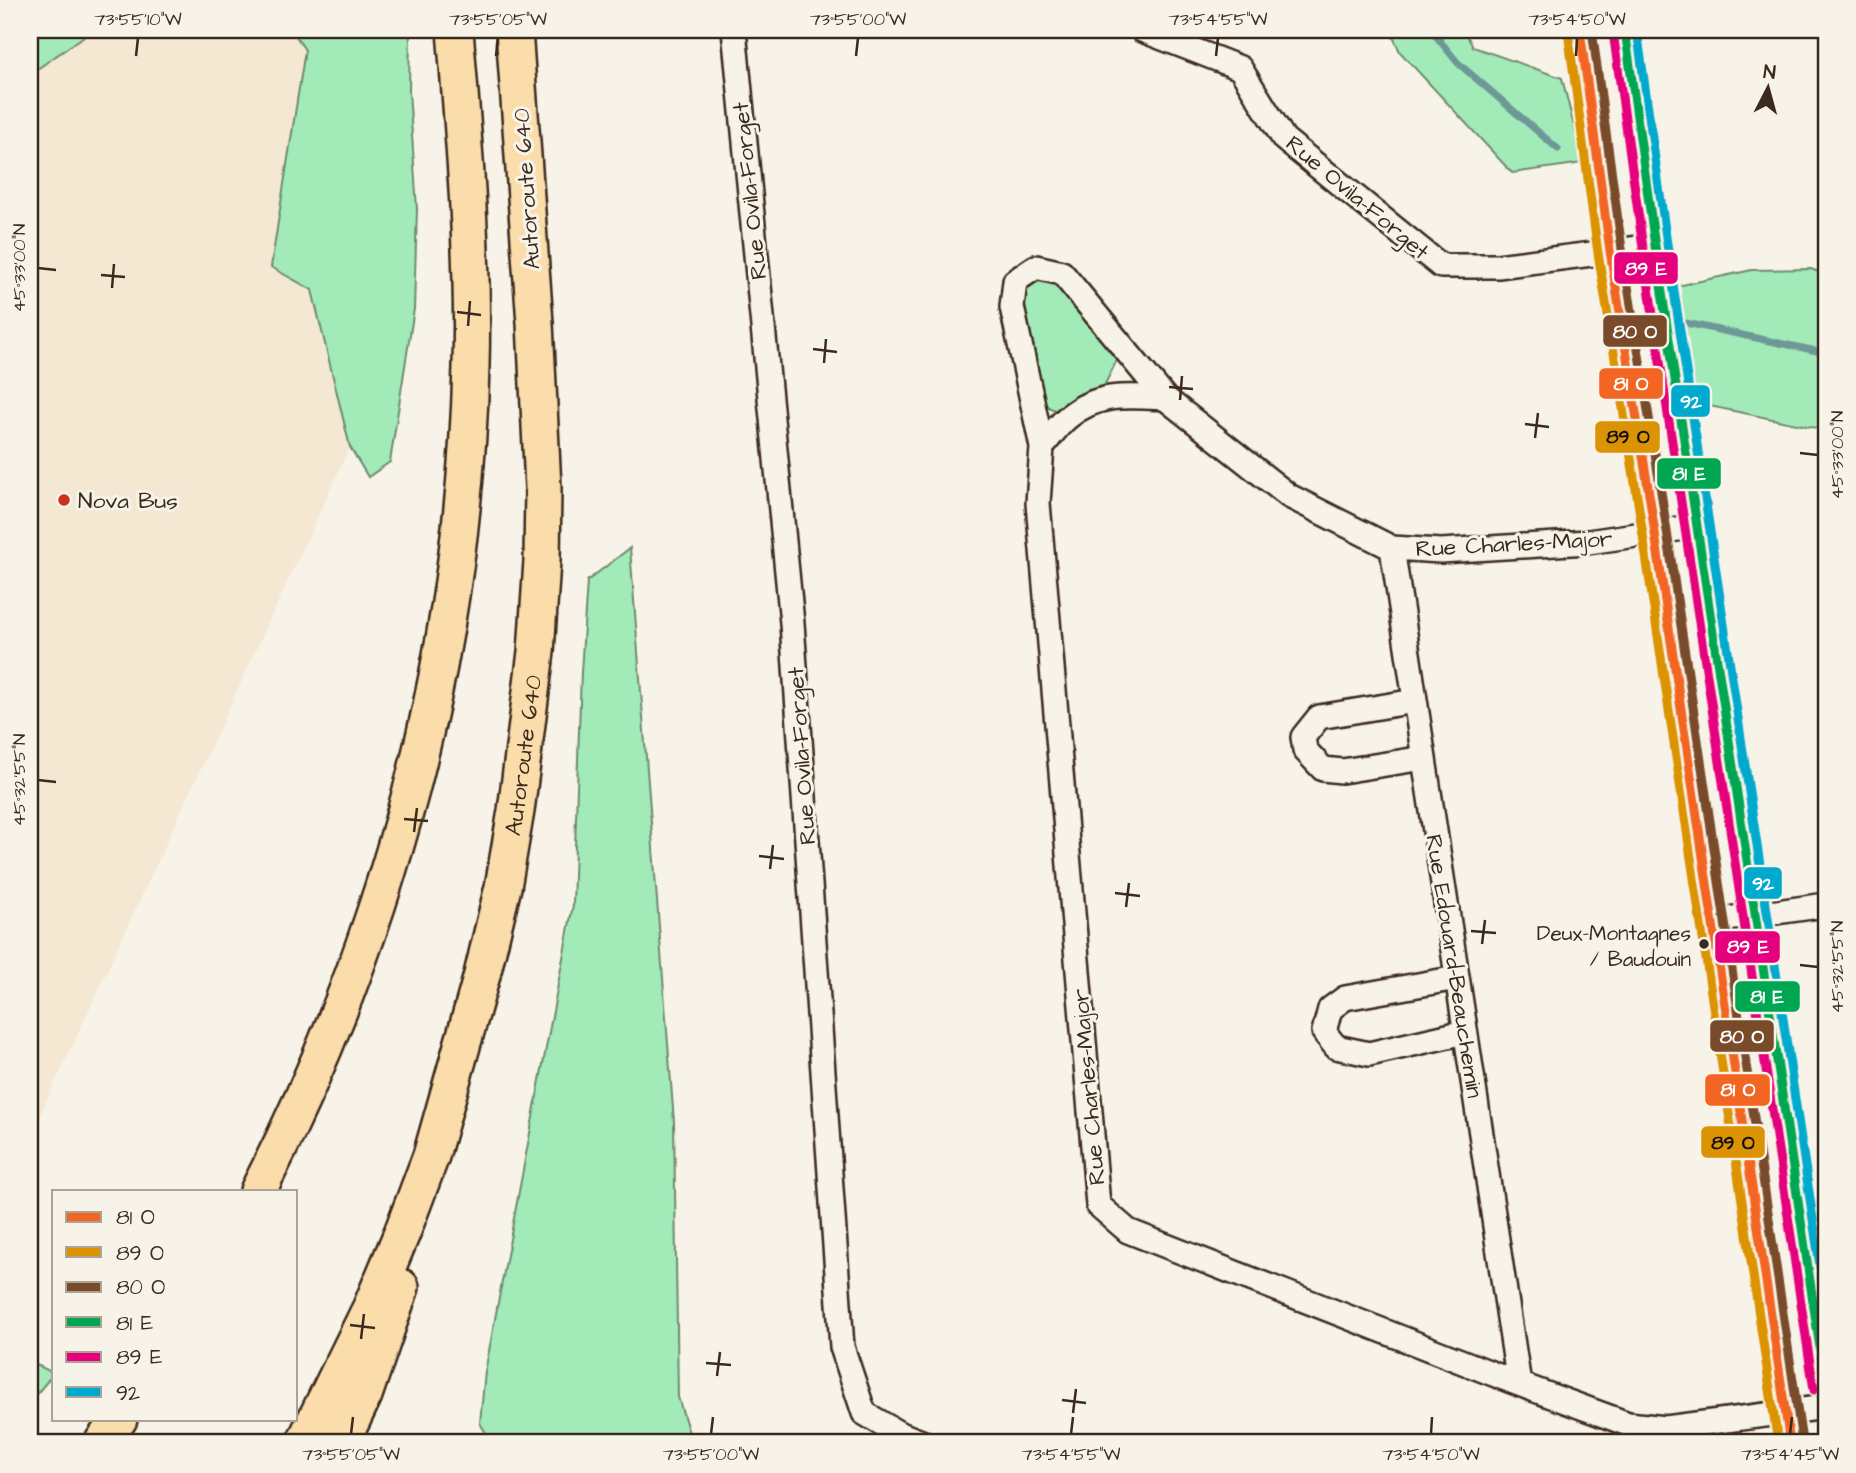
<svg xmlns="http://www.w3.org/2000/svg" width="1856" height="1473" viewBox="0 0 1856 1473" font-family="'Architects Daughter',sans-serif">
  <style>
    .built { fill: #f4e8d2 }
    .green { fill: #a2ebb9; stroke: #6e8a6c; stroke-width: 2 }
    .lines { fill: none; stroke-linecap: round; stroke-linejoin: round }
    .stream { stroke: #6e9897; stroke-width: 7 }
    .minor-casing { stroke: #3b2a1e; stroke-width: 28 }
    .highway-casing { stroke: #3b2a1e; stroke-width: 40 }
    .minor { stroke: #f7f3e8; stroke-width: 23 }
    .highway { stroke: #faddab; stroke-width: 35 }
    .bus-1-casing { stroke: #f7f3e8; stroke-width: 14 }
    .bus-2-casing { stroke: #f7f3e8; stroke-width: 14 }
    .bus-3-casing { stroke: #f7f3e8; stroke-width: 14 }
    .bus-4-casing { stroke: #f7f3e8; stroke-width: 14 }
    .bus-5-casing { stroke: #f7f3e8; stroke-width: 14 }
    .bus-6-casing { stroke: #f7f3e8; stroke-width: 14 }
    .bus-1 { stroke: #f26522; stroke-width: 9 }
    .bus-2 { stroke: #db9304; stroke-width: 9 }
    .bus-3 { stroke: #7a4b2a; stroke-width: 9 }
    .bus-4 { stroke: #00a651; stroke-width: 9 }
    .bus-5 { stroke: #e5007d; stroke-width: 9 }
    .bus-6 { stroke: #00a9ce; stroke-width: 9 }
    .ticks { fill: none; stroke: #3b2a1e; stroke-width: 2.5 }
    .poi-dot { fill: #c8321e; stroke: #f7f3e8; stroke-width: 2.5 }
    .bus-dot { fill: #3b2a1e; stroke: #f7f3e8; stroke-width: 2.5 }
    .labels { text-anchor: middle; stroke-width: 6; stroke-linejoin: round; paint-order: stroke }
    .bus-label { font-size: 21px; fill: #3b2a1e; stroke: #f7f3e8; text-anchor: end }
    .street-label { font-size: 23px; fill: #3b2a1e; stroke: #f7f3e8 }
    .poi-label { font-size: 23px; fill: #3b2a1e; stroke: #f7f3e8; text-anchor: start }
    .line-badge { stroke: #f7f3e8; stroke-width: 2.5 }
    .badge-label { font-size: 19px; text-anchor: middle; font-weight: bold; fill: #fff }
    .pale-badge-label { font-size: 19px; text-anchor: middle; font-weight: bold; fill: #111 }
    .neatline { fill: none; stroke: #3b2a1e; stroke-width: 2.5 }
    .ticks-label { font-size: 18px; text-anchor: middle; fill: #3b2a1e }
  </style>
  <rect width="100%" height="100%" fill="#f7f3e8"/>
  <filter id="ink" filterUnits="userSpaceOnUse"><feTurbulence type="fractalNoise" baseFrequency=".0143" numOctaves="2"/><feDisplacementMap in="SourceGraphic" scale="14" xChannelSelector="R" yChannelSelector="G"/><feConvolveMatrix kernelMatrix="1 2 1 2 8 2 1 2 1" color-interpolation-filters="sRGB"/></filter>
  <g filter="url(#ink)">
    <path class="built" d="M93 30H292L305 50 271 267 312 289 350 447 30 1137V74Z"/>
    <path class="green" d="M30 30H93L30 74Z
      M292 30H410L409 91 417 209 414 309 390 462 368 477 350 447 312 290 271 267 305 50Z
      M1390 30H1464L1473 47 1562 78 1583 163 1512 173 1400 52Z
      M1811 269 1826 275V430L1690 402 1677 286 1752 270Z
      M1062 273 1123 348 1097 400 1069 417 1032 399 1015 281Z
      M630 548 674 1122 678 1397 692 1443H492L480 1423 485 1372 573 905 581 672 587 581Z
      M30 1362 54 1373 30 1402Z"/>
    <g class="lines">
      <path class="stream" d="M1431 30 1458 63 1558 149
        M1686 323 1826 353"/>
      <g class="minor-casing">
        <path id="minor" d="M734 30 792 623 842 1347 864 1413 898 1433 924 1443
          M1142 30 1240 68 1284 139 1441 266H1498L1655 246
          M1580 30 1610 251 1650 500 1790 1443
          M1625 30 1655 246 1709 598 1826 1388
          M1042 447C1050 437 1058 425 1068 417 1098 392 1129 396 1165 398
          M1698 526 1588 542 1441 551 1392 548 1289 496 1165 398 1062 273 1036 267 1015 281 1012 307 1042 447 1038 503 1098 1205 1128 1231 1519 1384 1628 1424 1666 1428 1826 1407
          M1392 548 1519 1384
          M1415 701 1319 717 1303 737 1305 750 1323 769 1342 771 1424 758
          M1713 921 1826 905
          M1457 978 1345 998 1330 1009 1324 1032 1336 1047 1369 1054 1465 1032"/>
      </g>
      <g class="highway-casing">
        <g id="highway">
          <path d="M258 1191C389 934 464 655 471 366 474 254 464 142 455 30"/>
          <path d="M102 1443 119 1419"/>
          <path id="s1" d="M304 1443 371 1307 402 1233 431 1156 482 975 503 887 516 811 536 652 542 561 543 488 535 323 514 30"/>
          <path d="M341 1443 364 1395 401 1287"/>
        </g>
      </g>
      <use href="#minor" class="minor"/>
      <use href="#highway" class="highway"/>
      <g class="bus-1-casing">
        <path id="bus-1" d="M1580 30 1610 251 1650 500 1790 1443"/>
      </g>
      <g class="bus-2-casing">
        <path id="bus-2" d="M1568 32 1598 253 1638 502 1778 1443"/>
      </g>
      <g class="bus-3-casing">
        <path id="bus-3" d="M1592 30 1622 249 1662 498 1802 1441"/>
      </g>
      <g class="bus-4-casing">
        <path id="bus-4" d="M1625 30 1655 246 1826 1388"/>
      </g>
      <g class="bus-5-casing">
        <path id="bus-5" d="M1613 32 1643 248 1814 1390"/>
      </g>
      <g class="bus-6-casing">
        <path id="bus-6" d="M1637 30 1667 244 1826 1306"/>
      </g>
      <use href="#bus-1" class="bus-1"/>
      <use href="#bus-2" class="bus-2"/>
      <use href="#bus-3" class="bus-3"/>
      <use href="#bus-4" class="bus-4"/>
      <use href="#bus-5" class="bus-5"/>
      <use href="#bus-6" class="bus-6"/>
    </g>
  </g>
  <path class="ticks" d="M136 56 138 38M496 56 498 38M856 56 858 38M1216 56 1218 38M1576 56 1577 38M38 268 56 270M101 275 125 277M112 288 114 264M457 312 481 315M468 326 470 301M813 349 837 352M824 363 826 339M1169 387 1193 389M1180 400 1182 376M1525 424 1549 427M1535 438 1538 413M1800 453 1818 455M38 780 56 782M404 819 428 821M414 832 417 808M759 856 784 859M770 869 773 845M1115 893 1140 896M1126 907 1129 883M1471 931 1496 933M1482 944 1485 920M1800 965 1818 967M350 1325 375 1328M361 1339 364 1314M706 1363 731 1365M717 1376 720 1352M1062 1400 1086 1403M1073 1413 1076 1389M351 1434 353 1417M711 1434 713 1417M1071 1434 1073 1417M1431 1434 1432 1417M1790 1434 1792 1417"/>
  <circle class="poi-dot" cx="64" cy="500" r="7"/>
  <circle class="bus-dot" cx="1704" cy="944" r="6"/>
  <g class="labels">
    <g class="bus-label">
      <text x="1691" y="940">Deux-Montagnes<tspan x="1691" dy="26">/ Baudouin</tspan></text>
    </g>
    <g class="street-label">
      <text transform="translate(526 189) rotate(-94)" y="8">Autoroute 640</text>
      <text transform="translate(749 191) rotate(-96)" y="8">Rue Ovila-Forget</text>
      <text transform="translate(1358 197) rotate(40)" y="8">Rue Ovila-Forget</text>
      <text transform="translate(1514 543) rotate(-3)" y="8">Rue Charles-Major</text>
      <text dy="8" stroke="none"><textPath href="#s1" startOffset="726">Autoroute 640</textPath></text>
      <text transform="translate(801 756) rotate(-94)" y="8">Rue Ovila-Forget</text>
      <text transform="translate(1455 966) rotate(81)" y="8">Rue Edouard-Beauchemin</text>
      <text transform="translate(1088 1087) rotate(-95)" y="8">Rue Charles-Major</text>
    </g>
    <g class="poi-label">
      <text x="78" y="508">Nova Bus</text>
    </g>
  </g>
  <g class="line-badge">
    <rect x="1613" y="251" width="66" height="34" rx="7" fill="#e5007d"/>
    <rect x="1602" y="314" width="66" height="34" rx="7" fill="#7a4b2a"/>
    <rect x="1598" y="367" width="66" height="33" rx="7" fill="#f26522"/>
    <rect x="1670" y="384" width="41" height="34" rx="7" fill="#00a9ce"/>
    <rect x="1594" y="420" width="67" height="34" rx="7" fill="#db9304"/>
    <rect x="1656" y="457" width="66" height="33" rx="7" fill="#00a651"/>
    <rect x="1743" y="866" width="40" height="34" rx="7" fill="#00a9ce"/>
    <rect x="1714" y="930" width="67" height="34" rx="7" fill="#e5007d"/>
    <rect x="1734" y="980" width="67" height="33" rx="7" fill="#00a651"/>
    <rect x="1709" y="1019" width="66" height="34" rx="7" fill="#7a4b2a"/>
    <rect x="1704" y="1073" width="67" height="34" rx="7" fill="#f26522"/>
    <rect x="1700" y="1125" width="66" height="34" rx="7" fill="#db9304"/>
  </g>
  <g class="badge-label">
    <text x="1646" y="275">89 E</text>
    <text x="1635" y="338">80 O</text>
    <text x="1631" y="390">81 O</text>
    <text x="1691" y="408">92</text>
    <text x="1689" y="480">81 E</text>
    <text x="1763" y="890">92</text>
    <text x="1748" y="953">89 E</text>
    <text x="1767" y="1003">81 E</text>
    <text x="1742" y="1043">80 O</text>
    <text x="1738" y="1096">81 O</text>
  </g>
  <g class="pale-badge-label">
    <text x="1628" y="443">89 O</text>
    <text x="1733" y="1149">89 O</text>
  </g>
  <rect width="1856" height="1473" fill="none" stroke="#f7f3e8" stroke-width="77"/>
  <rect x="52" y="1190" width="245" height="231" fill="#f7f3e8" stroke="#aca397" stroke-width="2"/>
  <rect x="66" y="1212" width="35" height="10" fill="#f26522" stroke="#aca397" stroke-width="2"/>
  <text x="116" y="1224" font-size="21" fill="#3b2a1e">81 O</text>
  <rect x="66" y="1247" width="35" height="10" fill="#db9304" stroke="#aca397" stroke-width="2"/>
  <text x="116" y="1260" font-size="21" fill="#3b2a1e">89 O</text>
  <rect x="66" y="1282" width="35" height="10" fill="#7a4b2a" stroke="#aca397" stroke-width="2"/>
  <text x="116" y="1294" font-size="21" fill="#3b2a1e">80 O</text>
  <rect x="66" y="1317" width="35" height="10" fill="#00a651" stroke="#aca397" stroke-width="2"/>
  <text x="116" y="1330" font-size="21" fill="#3b2a1e">81 E</text>
  <rect x="66" y="1352" width="35" height="10" fill="#e5007d" stroke="#aca397" stroke-width="2"/>
  <text x="116" y="1364" font-size="21" fill="#3b2a1e">89 E</text>
  <rect x="66" y="1387" width="35" height="10" fill="#00a9ce" stroke="#aca397" stroke-width="2"/>
  <text x="116" y="1400" font-size="21" fill="#3b2a1e">92</text>
  <g transform="translate(1768 88) rotate(6)" stroke="#f7f3e8" stroke-width="5" paint-order="stroke">
  <path d="M0-5L12 26L0 18L-12 26Z" fill="#3b2a1e"/>
  <text y="-10" font-size="19" font-weight="bold" text-anchor="middle" fill="#3b2a1e">N</text>
  </g>
  <rect x="38" y="38" width="1780" height="1396" class="neatline"/>
  <g class="ticks-label">
    <text x="138" y="25">73°55'10"W</text>
    <text x="498" y="25">73°55'05"W</text>
    <text x="858" y="25">73°55'00"W</text>
    <text x="1218" y="25">73°54'55"W</text>
    <text x="1577" y="25">73°54'50"W</text>
    <text transform="translate(19 268) rotate(-90)" y="6">45°33'00"N</text>
    <text transform="translate(1837 455) rotate(-90)" y="6">45°33'00"N</text>
    <text transform="translate(19 780) rotate(-90)" y="6">45°32'55"N</text>
    <text transform="translate(1837 967) rotate(-90)" y="6">45°32'55"N</text>
    <text x="351" y="1460">73°55'05"W</text>
    <text x="711" y="1460">73°55'00"W</text>
    <text x="1071" y="1460">73°54'55"W</text>
    <text x="1431" y="1460">73°54'50"W</text>
    <text x="1790" y="1460">73°54'45"W</text>
  </g>
</svg>
